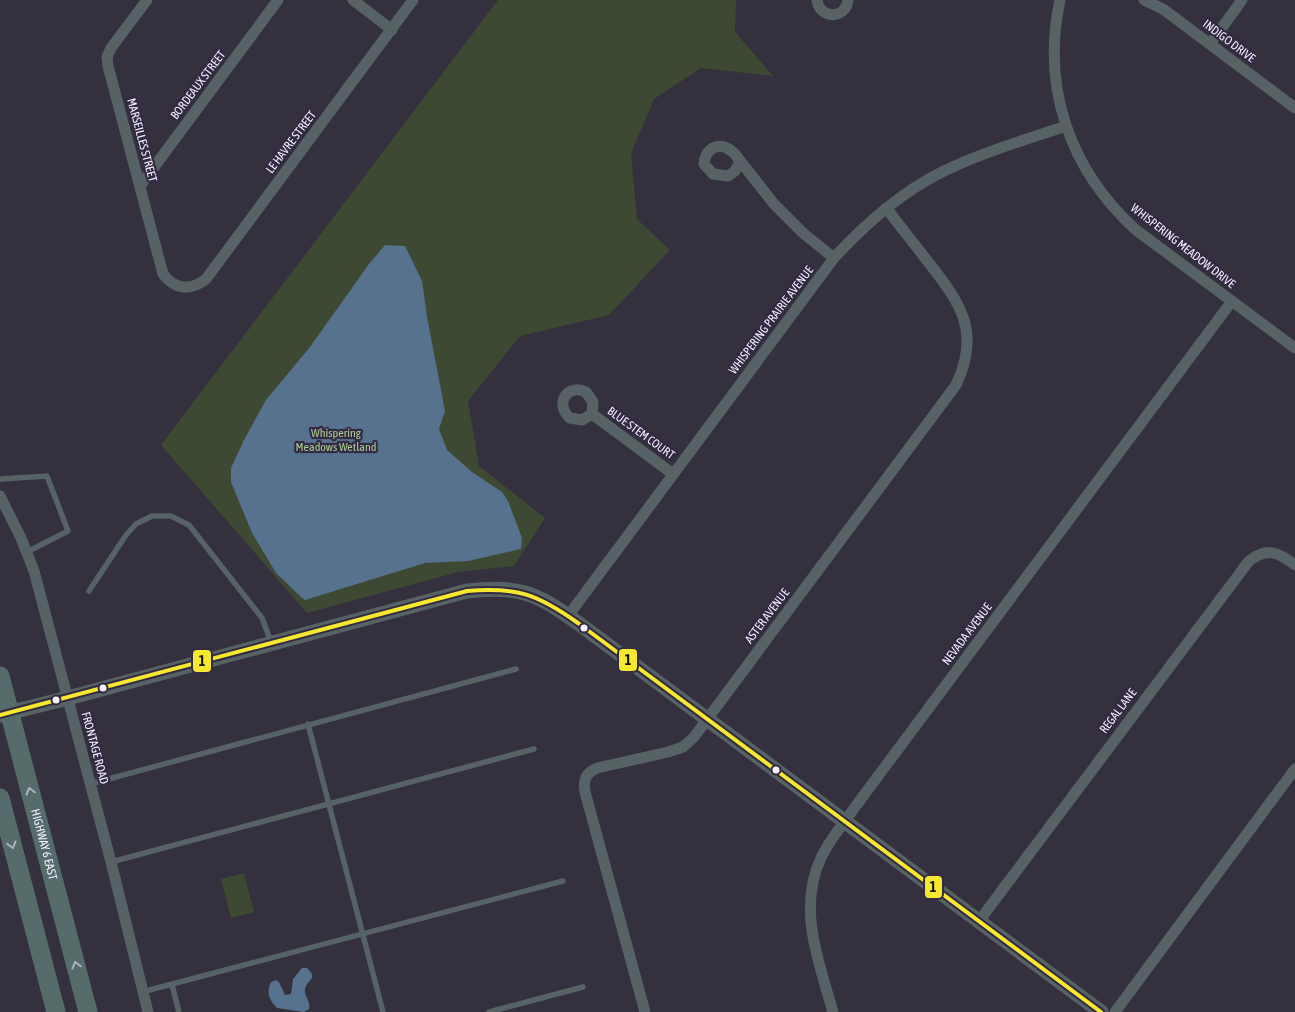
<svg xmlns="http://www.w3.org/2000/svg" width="1295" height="1012" viewBox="0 0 1295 1012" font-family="'Asap Condensed',sans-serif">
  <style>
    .green { fill: #3e4933 }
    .water { fill: #56728e }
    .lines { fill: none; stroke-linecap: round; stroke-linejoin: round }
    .service { stroke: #566264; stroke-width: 5.5 }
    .minor { stroke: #566264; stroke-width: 11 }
    .tertiary { stroke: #566264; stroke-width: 15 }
    .primary { stroke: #566c6b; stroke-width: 19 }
    .bus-1-casing { stroke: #332a43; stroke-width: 8 }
    .bus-1 { stroke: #f5e82f; stroke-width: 4 }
    .oneway { stroke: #adb5bc }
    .bus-dot { fill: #f5f1ff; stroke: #332a43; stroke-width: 2 }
    .labels { text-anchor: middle; stroke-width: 4.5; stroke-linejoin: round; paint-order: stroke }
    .street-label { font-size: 12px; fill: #f5f1ff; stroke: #332a43 }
    .park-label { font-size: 12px; fill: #aece91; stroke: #332a43 }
    .line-badge { stroke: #332a43; stroke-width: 2 }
    .pale-badge-label { font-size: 14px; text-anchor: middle; font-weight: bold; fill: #111 }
  </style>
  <rect width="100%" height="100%" fill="#34303d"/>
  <path class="green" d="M498 0H736L735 32 773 76 701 68 654 99 631 153 637 219 670 250 609 315 520 336 468 401 479 466 545 518 514 566 458 572 307 613 161 445Z
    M244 873 254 912 231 918 221 879Z"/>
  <path class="water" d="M385 245 405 246 422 281 427 317 445 411 439 429 447 450 472 472 502 492 508 501 522 538 521 549 468 561 425 563 305 600 301 597 276 573 252 533 231 482V468L244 440 266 400 310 347 369 264Z
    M302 968H307C319 979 307 979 305 989 304 997 311 1001 309 1009L304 1012 277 1008C269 1000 266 993 271 982L276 980 279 982 285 995 291 994 293 979Z"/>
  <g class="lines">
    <path class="service" d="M0 479 47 476 68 531 27 552
      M89 591 126 535 136 524 152 516H171L189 525 262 618 271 642
      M308 724 383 1012
      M90 784 516 669
      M111 862 534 749
      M172 985 179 1012
      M142 992 563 881
      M489 1012 583 987"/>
    <path class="minor" d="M147 0 111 48 107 57 108 66 163 274C175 290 191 291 206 279L413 0
      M353 0 392 30
      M817 0C819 19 846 20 848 0
      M1060 0C1041 88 1070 170 1136 230L1295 348
      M1144 0 1163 9 1295 108
      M1210 44 1242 0
      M740 162 735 171 728 176 713 174 704 164C706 146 721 141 734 153L774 204 803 233 834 258
      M140 186 278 0
      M592 414 582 420 570 418C554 404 567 383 586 392L593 402 592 414 673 474
      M0 496 21 538 34 571 111 862 148 1012
      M568 616 834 258C866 223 901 192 944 171 983 152 1025 140 1066 126
      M979 921 1249 561C1267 547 1278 552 1295 565
      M645 1012 585 792C583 780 585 774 597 768L668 752 683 747 694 737 956 385C981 332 961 304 929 263 914 244 900 226 886 208
      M833 1012C819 962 797 909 821 858 829 840 844 823 855 807L1232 301
      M1115 1012 1295 769"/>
    <path class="tertiary" d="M0 715 68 698 467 591C520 585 536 593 578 623L1101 1012"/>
    <g class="primary">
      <path id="s1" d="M0 676 88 1012"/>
      <path d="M0 798 56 1012"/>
    </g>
    <g class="bus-1-casing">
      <path id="bus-1" d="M0 715 467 591C518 587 537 594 578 623L1101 1012"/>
    </g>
    <use href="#bus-1" class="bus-1"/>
  </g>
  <defs><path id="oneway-chevron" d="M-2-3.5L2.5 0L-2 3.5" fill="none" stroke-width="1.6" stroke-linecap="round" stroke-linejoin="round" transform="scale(1.25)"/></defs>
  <g class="oneway">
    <use href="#oneway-chevron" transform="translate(30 791) rotate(-105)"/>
    <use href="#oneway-chevron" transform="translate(12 845) rotate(75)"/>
    <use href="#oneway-chevron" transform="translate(76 965) rotate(-105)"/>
  </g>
  <g class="bus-dot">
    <circle cx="584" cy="628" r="4.5"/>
    <circle cx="103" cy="688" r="4.5"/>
    <circle cx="56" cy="700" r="4.5"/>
    <circle cx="776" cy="770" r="4.5"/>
  </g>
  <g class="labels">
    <g class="street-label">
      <text transform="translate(1229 41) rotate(37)" y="4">INDIGO DRIVE</text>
      <text transform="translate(198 85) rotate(-53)" y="4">BORDEAUX STREET</text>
      <text transform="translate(142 140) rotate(75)" y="4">MARSEILLES STREET</text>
      <text transform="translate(291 142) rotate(-53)" y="4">LE HAVRE STREET</text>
      <text transform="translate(1183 246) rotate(38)" y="4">WHISPERING MEADOW DRIVE</text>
      <text transform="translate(771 320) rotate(-53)" y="4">WHISPERING PRAIRIE AVENUE</text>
      <text transform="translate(641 433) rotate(36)" y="4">BLUE STEM COURT</text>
      <text transform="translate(767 616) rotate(-53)" y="4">ASTER AVENUE</text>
      <text transform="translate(967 634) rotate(-53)" y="4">NEVADA AVENUE</text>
      <text transform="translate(1118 711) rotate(-53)" y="4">REGAL LANE</text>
      <text transform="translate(95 748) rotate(75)" y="4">FRONTAGE ROAD</text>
      <text dy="4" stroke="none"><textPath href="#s1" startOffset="174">HIGHWAY 6 EAST</textPath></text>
    </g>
    <g class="park-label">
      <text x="336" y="437">Whispering<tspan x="336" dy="14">Meadows Wetland</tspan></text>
    </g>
  </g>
  <g class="line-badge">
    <rect x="618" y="648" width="20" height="24" rx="5" fill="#f5e82f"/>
    <rect x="192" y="649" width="20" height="24" rx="5" fill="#f5e82f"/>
    <rect x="924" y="875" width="19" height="24" rx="5" fill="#f5e82f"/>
  </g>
  <g class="pale-badge-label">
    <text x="628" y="665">1</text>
    <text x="202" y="666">1</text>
    <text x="933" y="892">1</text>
  </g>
</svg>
